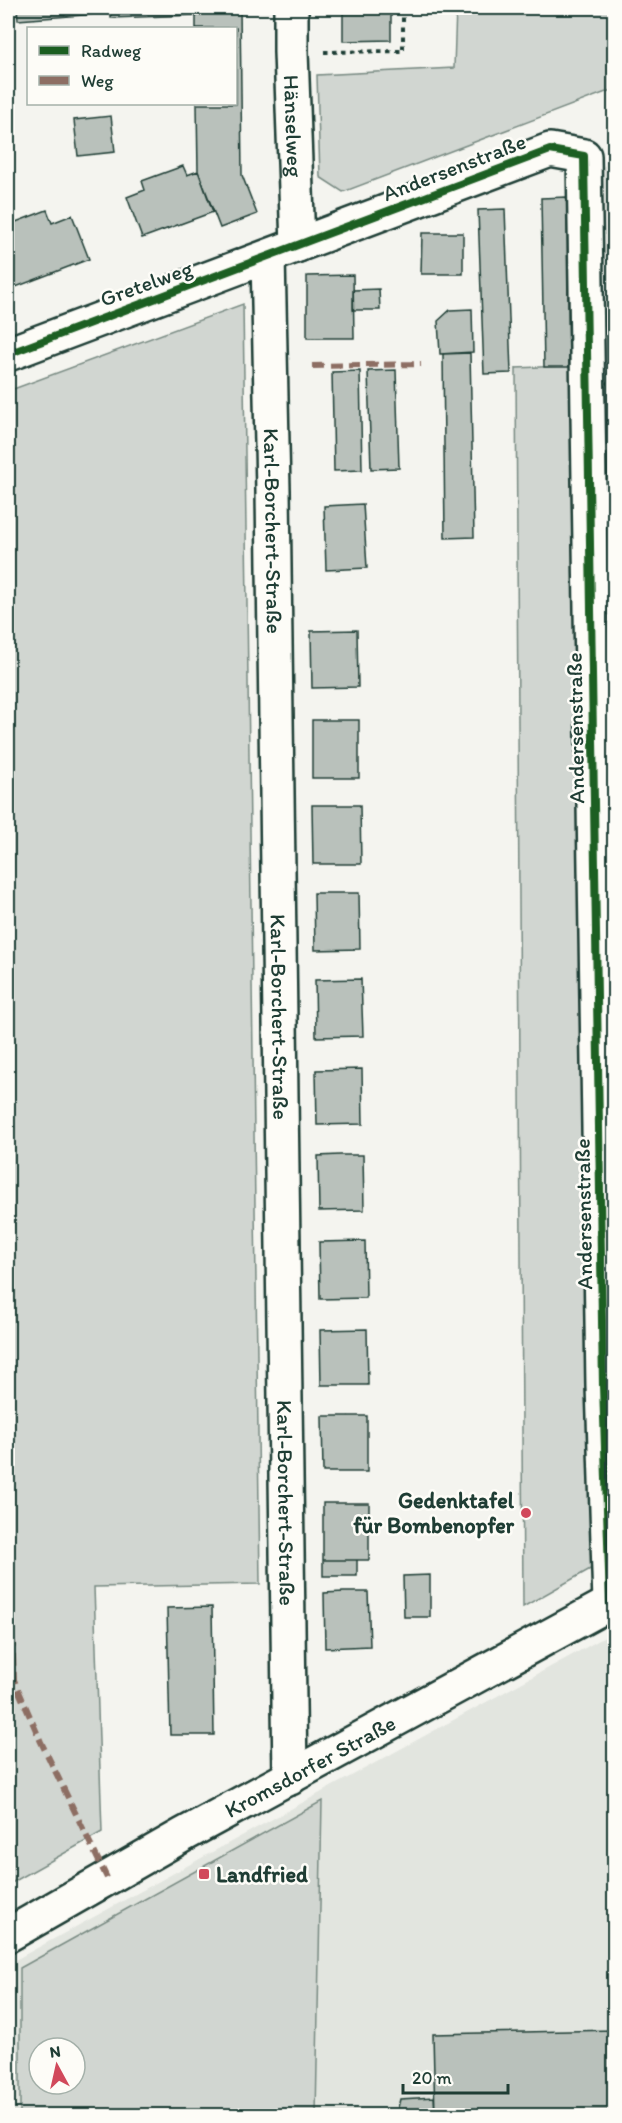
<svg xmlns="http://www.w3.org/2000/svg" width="622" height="2123" viewBox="0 0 622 2123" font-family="Itim,sans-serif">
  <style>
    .built { fill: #e2e5df; fill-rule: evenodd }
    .green { fill: #d1d6d1; stroke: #788a82; stroke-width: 1.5; fill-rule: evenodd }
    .building { fill: #b9c1bb; stroke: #1f3d34; stroke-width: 1.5 }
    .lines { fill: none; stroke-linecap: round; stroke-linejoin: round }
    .lane-casing { stroke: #1f3d34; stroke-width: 21 }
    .street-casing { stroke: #1f3d34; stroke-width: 38 }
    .secondary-casing { stroke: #1f3d34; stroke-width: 38 }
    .path { stroke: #1f3d34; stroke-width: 4; stroke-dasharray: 4.5 4.5; stroke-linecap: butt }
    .lane { stroke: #fdfcf7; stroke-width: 16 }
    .street { stroke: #fdfcf7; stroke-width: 33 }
    .secondary { stroke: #fdfcf7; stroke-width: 33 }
    .quiet { stroke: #8d6e63; stroke-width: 6; stroke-dasharray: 12 6; stroke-linecap: butt }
    .cycleway-casing { stroke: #fdfcf7; stroke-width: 11 }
    .cycleway { stroke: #1b5e20; stroke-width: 8 }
    .poi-dot { fill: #d1495b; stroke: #fdfcf7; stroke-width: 2 }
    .labels { text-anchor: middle; stroke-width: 5; stroke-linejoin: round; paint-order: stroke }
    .street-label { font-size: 22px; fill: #1f3d34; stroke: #fdfcf7 }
    .poi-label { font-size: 22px; font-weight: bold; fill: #1f3d34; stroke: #fdfcf7; text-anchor: end }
  </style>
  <rect width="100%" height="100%" fill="#f4f4ef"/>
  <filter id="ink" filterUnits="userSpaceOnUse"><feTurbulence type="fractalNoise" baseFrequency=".0167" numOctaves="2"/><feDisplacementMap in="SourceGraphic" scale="12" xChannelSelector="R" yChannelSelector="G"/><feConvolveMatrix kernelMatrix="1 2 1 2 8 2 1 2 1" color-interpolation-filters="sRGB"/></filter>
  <g filter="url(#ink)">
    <path class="built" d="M614 162V432L601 438 597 169Z
      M614 1632V2115L8 2116V1964ZM39 2048H75V2084H39Z"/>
    <path class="green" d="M456 8H614V89L343 192 320 177 317 75 454 68Z
      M243 304 260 1584 94 1587 102 1832 8 1885V391Z
      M587 365 608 1559 523 1607 516 368Z
      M322 1801 316 2115H20V1968ZM39 2048H75V2084H39Z"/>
    <path class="building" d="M17 8H96V14L18 20Z
      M111 8H196V15L111 18Z
      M196 8H240L242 175 257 214 220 228 198 171 197 104H236V28H196Z
      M343 8H391V40L343 41Z
      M111 116 115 152 78 156 74 120Z
      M183 166 187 175 198 171 213 212 142 238 127 197 145 190 142 181Z
      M567 197 569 367H544L541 198Z
      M505 209 511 373 484 374 478 210Z
      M47 210 52 223 72 215 89 259 8 290V225Z
      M422 233H463V274H421Z
      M353 275 354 338H307V276Z
      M379 289 380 310H353V290Z
      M472 309 473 352 440 354 438 321 450 310Z
      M470 353 474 537 445 538 443 354Z
      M396 370 399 468 371 469 368 371Z
      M360 371 362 470 334 471 332 372Z
      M363 504 367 568 326 570 324 506Z
      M357 630 358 687 312 688 311 631Z
      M312 720H359V778H312Z
      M312 805H360L361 864H313Z
      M314 893H359L360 949 315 950Z
      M361 979 363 1036 316 1037 315 980Z
      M362 1069 363 1124 317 1125 316 1070Z
      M340 1155H363L364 1210 319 1211 318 1156Z
      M365 1241 366 1298 320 1299 319 1242Z
      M367 1329 368 1385H321L320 1330Z
      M322 1416H367V1472H323Z
      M323 1503H369V1560H323Z
      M323 1560H357V1576H323Z
      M430 1575V1617H404L403 1576Z
      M344 1592H368L370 1646 325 1648 324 1593Z
      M212 1607 214 1735H170L167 1608Z
      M614 2030V2116H435L433 2034Z
      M434 2097 435 2116H396L400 2099Z"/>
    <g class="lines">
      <g class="lane-casing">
        <path id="lane" d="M593 759 614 766"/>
      </g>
      <g class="street-casing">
        <g id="street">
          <path id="s1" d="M291 8V52L298 245"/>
          <path id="s2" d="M268 257 273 491 290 1778"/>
          <path d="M8 354 550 150 584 156 603 1386 610 1603"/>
        </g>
      </g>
      <g class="secondary-casing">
        <g id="secondary">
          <path id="s3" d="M8 1935 183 1835 614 1601"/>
        </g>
      </g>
      <path class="path" d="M324 52 403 51V8"/>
      <use href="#lane" class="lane"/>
      <use href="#street" class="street"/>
      <use href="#secondary" class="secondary"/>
      <path class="quiet" d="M312 366 421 364
        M8 1546 14 1680 41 1742 107 1878"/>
      <g class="cycleway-casing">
        <path id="cycleway" d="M8 354 550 150 584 156 603 1386 610 1603"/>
      </g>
      <use href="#cycleway" class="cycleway"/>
    </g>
  </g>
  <g class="poi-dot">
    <circle cx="526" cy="1513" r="6"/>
    <rect x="198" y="1868" width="12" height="12" rx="3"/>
  </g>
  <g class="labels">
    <g class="street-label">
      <text dy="8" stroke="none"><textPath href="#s1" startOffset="118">Hänselweg</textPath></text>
      <text transform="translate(454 167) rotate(-21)" y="8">Andersenstraße</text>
      <text transform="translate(146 283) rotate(-20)" y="8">Gretelweg</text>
      <text dy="8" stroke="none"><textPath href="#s2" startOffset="274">Karl-Borchert-Straße</textPath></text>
      <text transform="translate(575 728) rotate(-91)" y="8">Andersenstraße</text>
      <text dy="8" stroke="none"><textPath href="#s2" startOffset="760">Karl-Borchert-Straße</textPath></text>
      <text transform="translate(583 1214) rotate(-91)" y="8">Andersenstraße</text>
      <text dy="8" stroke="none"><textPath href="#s2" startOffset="1246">Karl-Borchert-Straße</textPath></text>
      <text dy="8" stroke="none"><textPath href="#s3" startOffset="346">Kromsdorfer Straße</textPath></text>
    </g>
    <g class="poi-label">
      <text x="514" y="1508">Gedenktafel<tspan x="514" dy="25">für Bombenopfer</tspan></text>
      <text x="216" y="1882" text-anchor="start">Landfried</text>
    </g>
  </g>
  <rect width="622" height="2123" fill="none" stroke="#fdfcf7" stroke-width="30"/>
  <rect x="15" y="15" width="592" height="2093" fill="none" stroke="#1f3d34" stroke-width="2" filter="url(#ink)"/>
  <rect x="27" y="27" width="210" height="78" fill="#fdfcf7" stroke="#a4b0a9" stroke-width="1.5"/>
  <rect x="39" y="46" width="30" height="9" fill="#1b5e20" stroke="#a4b0a9" stroke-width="1.5"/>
  <text x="81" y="57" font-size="18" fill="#1f3d34">Radweg</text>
  <rect x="39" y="76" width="30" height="9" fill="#8d6e63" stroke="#a4b0a9" stroke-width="1.5"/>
  <text x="81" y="87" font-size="18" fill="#1f3d34">Weg</text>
  <g transform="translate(57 2066) rotate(352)"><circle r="28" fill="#fdfcf7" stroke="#a4b0a9" stroke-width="1.5"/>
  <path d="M0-4.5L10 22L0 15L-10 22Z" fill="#d1495b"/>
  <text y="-9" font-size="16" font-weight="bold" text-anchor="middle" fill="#1f3d34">N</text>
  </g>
  <path d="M403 2084v9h105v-9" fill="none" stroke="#1f3d34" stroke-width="3"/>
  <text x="412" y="2084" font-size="18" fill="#1f3d34" stroke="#fdfcf7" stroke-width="4.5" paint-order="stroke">20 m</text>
</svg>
